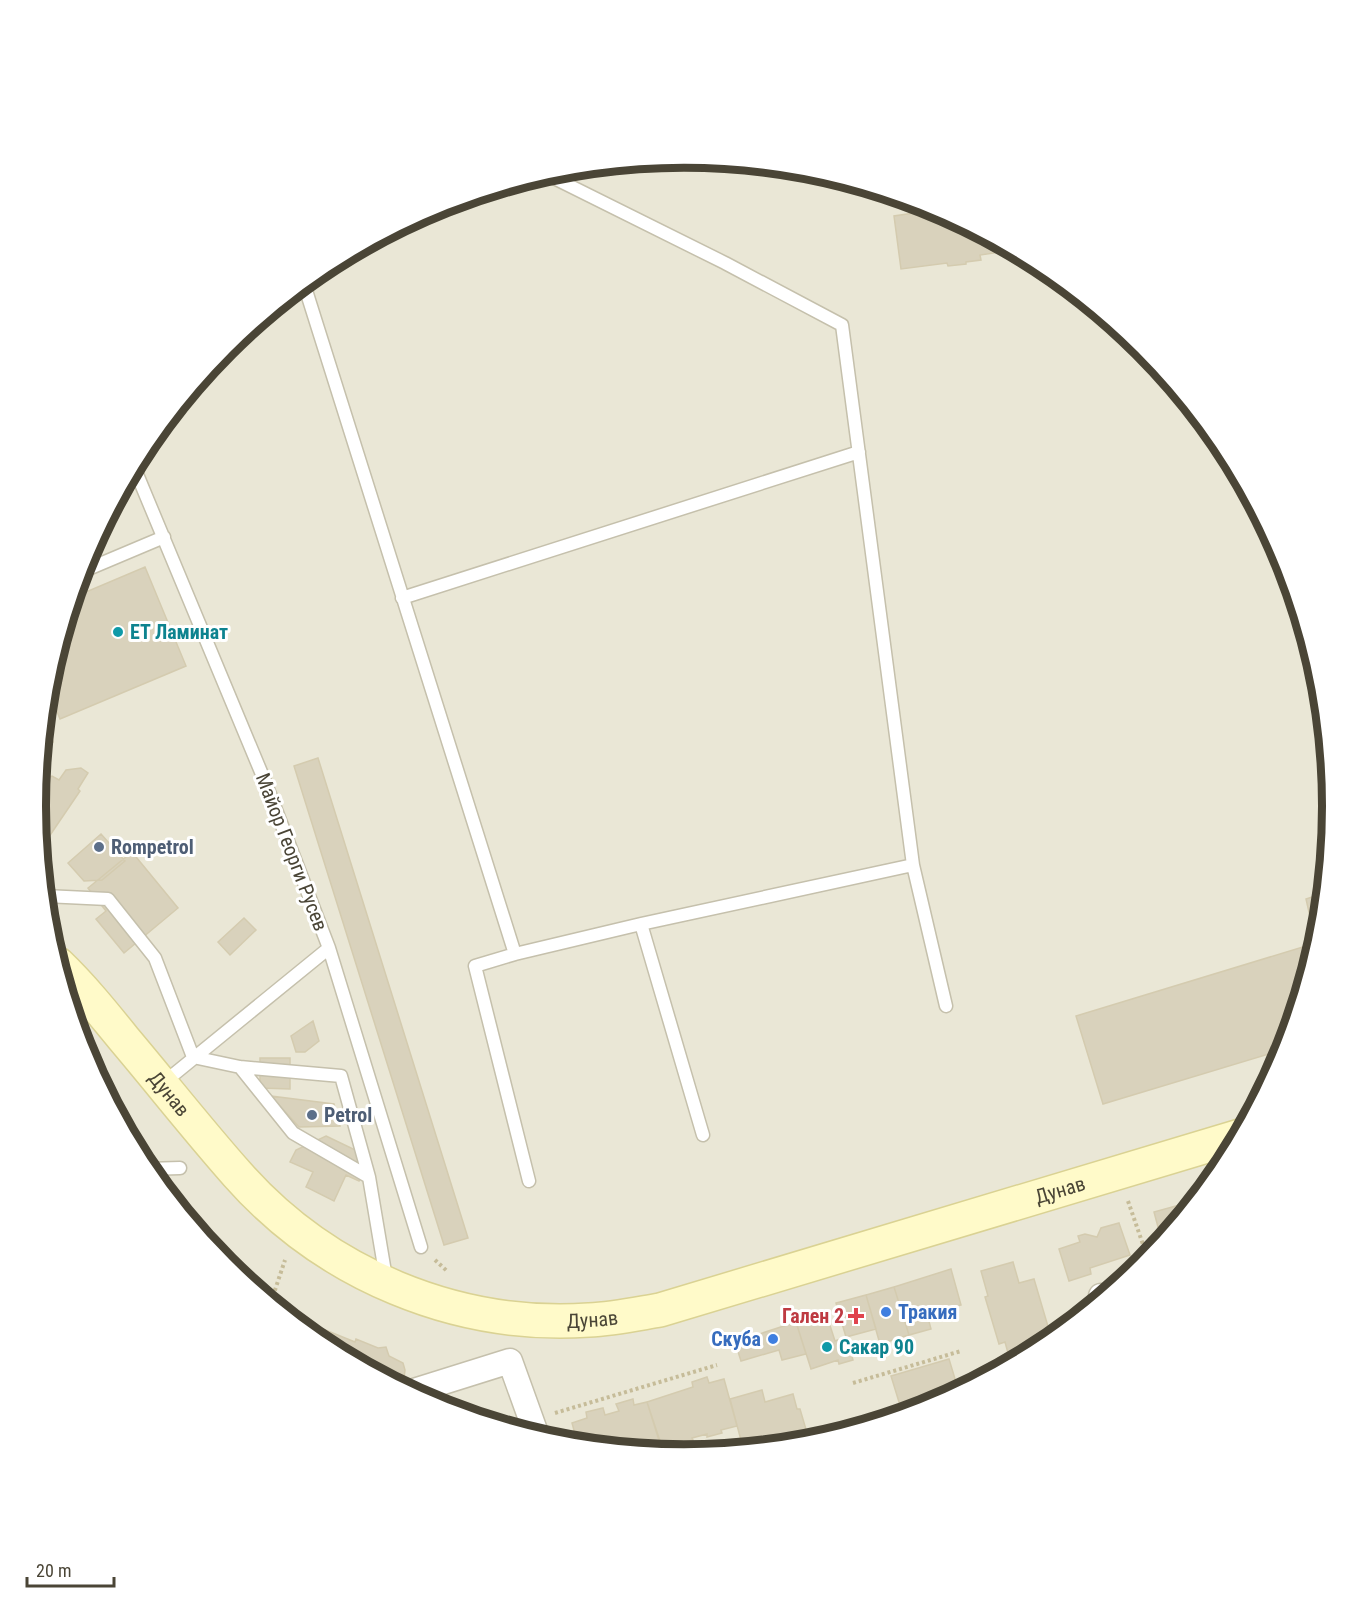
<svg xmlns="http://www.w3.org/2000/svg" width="1369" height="1613" viewBox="0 0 1369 1613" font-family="'Roboto Condensed',sans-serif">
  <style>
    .residential { fill: #eae7d6 }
    .building { fill: #d9d2bc; stroke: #d4cbaf; stroke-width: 1.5 }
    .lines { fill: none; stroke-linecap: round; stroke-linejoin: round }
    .service-casing { stroke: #c5c0ac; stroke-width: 15 }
    .minor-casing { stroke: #c5c0ac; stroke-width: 27 }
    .secondary-casing { stroke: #dad293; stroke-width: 36 }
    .path { stroke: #c6bc99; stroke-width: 4; stroke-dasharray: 3 3; stroke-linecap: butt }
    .service { stroke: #fff; stroke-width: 12 }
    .minor { stroke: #fff; stroke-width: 24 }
    .secondary { stroke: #fffac9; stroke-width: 33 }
    .culture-dot { fill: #0f9aa8; stroke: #fff; stroke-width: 2 }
    .service-dot { fill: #5c6f8a; stroke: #fff; stroke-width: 2 }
    .shop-dot { fill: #3f7fe0; stroke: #fff; stroke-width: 2 }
    .health-dot { fill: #e0444e; stroke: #fff; stroke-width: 2 }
    .labels { text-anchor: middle; stroke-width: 6; stroke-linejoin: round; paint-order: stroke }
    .culture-label { font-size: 20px; font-weight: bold; fill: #0d838f; stroke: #fff; text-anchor: start }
    .service-label { font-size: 20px; font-weight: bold; fill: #4e5e75; stroke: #fff; text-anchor: start }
    .street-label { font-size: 20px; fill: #4a4536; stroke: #fff }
    .shop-label { font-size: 20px; font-weight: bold; fill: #366cbe; stroke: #fff; text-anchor: start }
    .health-label { font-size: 20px; font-weight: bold; fill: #be3a42; stroke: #fff; text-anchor: end }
    .rim { fill: none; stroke: #4a4536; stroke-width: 8 }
  </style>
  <rect width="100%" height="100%" fill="#f6f4e8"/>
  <path class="residential" d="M38 807a646 646 0 1 1 1292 0a646 646 0 1 1-1292 0Z"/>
  <path class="building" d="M927 211 928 220 943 218 942 212 1013 250 980 255 981 260 966 262V264L948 266 947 263 901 269 894 216Z
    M145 567 186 666 60 719 48 689 49 680 74 597Z
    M45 718 53 742 42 746Z
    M318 758 468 1238 444 1245 294 766Z
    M81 768 88 773 78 789 80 791 40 850 36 807 38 783 52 776 59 780 66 770Z
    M101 834 125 861 102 880 84 881 68 863Z
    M132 852 178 908 124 953 96 919 106 911 88 888Z
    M1324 893 1320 933 1285 1049 1103 1104 1076 1016 1316 943 1306 899Z
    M244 918 256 930 230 955 218 942Z
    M313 1021 319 1041 305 1052H296L291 1036Z
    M260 1058H290V1089L260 1088Z
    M271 1096 334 1104 340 1126 299 1127Z
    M114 1108H121L122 1116H126L129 1122 133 1144Z
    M326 1136 370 1157 359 1181 346 1175 334 1201 306 1187 313 1172 290 1162 296 1150Z
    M1197 1200 1162 1242 1154 1212Z
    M1119 1223 1130 1255 1090 1268 1091 1274 1069 1281 1059 1249 1080 1242 1078 1236 1085 1234 1097 1237 1101 1228Z
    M221 1259H228L229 1268 226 1265Z
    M1013 1262 1019 1283 1034 1279 1052 1340 1008 1353 1005 1342 999 1344 985 1297 988 1296 981 1271Z
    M951 1269 961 1305 927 1314 931 1329 909 1335 894 1287Z
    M894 1287 909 1335 880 1344 866 1295Z
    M866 1295 876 1329 846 1337 836 1303Z
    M826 1313 835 1341 846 1337 853 1360 839 1364 838 1360 811 1369 796 1322Z
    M298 1319 355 1342 356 1339 378 1348 386 1347 389 1356 403 1363 405 1370 404 1378 396 1384 324 1346 296 1323Z
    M796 1322 806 1354 782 1360 779 1350 741 1361 735 1342Z
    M1047 1342 1044 1346 1008 1365 1005 1354Z
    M949 1359 959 1392 932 1406 903 1415 891 1376Z
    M707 1377 709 1383 724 1379 737 1426 721 1430 722 1433 707 1437V1434L692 1438 693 1440 662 1447 647 1402 693 1387 692 1382Z
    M762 1390 765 1402 793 1394 797 1409H800L810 1443 761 1447 759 1439 742 1444 730 1399Z
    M633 1399 634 1405 647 1402 662 1450 653 1452 578 1445 572 1423 587 1418 586 1412 603 1408 605 1415 619 1411 616 1404Z"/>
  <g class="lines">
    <g class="service-casing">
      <path id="service" d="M304 284 515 954 641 924 913 865 842 325 725 263 546 174
        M134 467 266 784 329 948 421 1247
        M81 572 164 537
        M402 598 859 452
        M913 865 946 1006
        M45 896 108 899 155 958 193 1057 240 1067 341 1076 369 1177 386 1278
        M641 924 703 1135
        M515 954 475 966 529 1181
        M240 1067 293 1133 369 1177
        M162 1084 329 948
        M147 1169 180 1168"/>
    </g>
    <g class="minor-casing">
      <path id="minor" d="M1101 1296 1102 1299
        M411 1392 510 1361 537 1436"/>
    </g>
    <g class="secondary-casing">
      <g id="secondary">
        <path id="s1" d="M58 964C82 987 103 1013 124 1039 162 1084 198 1130 237 1174 325 1274 456 1329 589 1320 613 1319 636 1314 660 1310L1240 1136"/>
      </g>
    </g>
    <path class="path" d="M1128 1201 1148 1259
      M435 1260 447 1271
      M271 1302 285 1260
      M853 1383 961 1351
      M555 1413 717 1365
      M565 1433 569 1444"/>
    <use href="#service" class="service"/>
    <use href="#minor" class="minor"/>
    <use href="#secondary" class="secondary"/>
  </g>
  <g class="culture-dot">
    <circle cx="118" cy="632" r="6"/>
    <circle cx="827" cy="1347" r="6"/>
  </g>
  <g class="service-dot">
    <circle cx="99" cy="847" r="6"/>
    <circle cx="312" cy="1115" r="6"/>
  </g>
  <g class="shop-dot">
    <circle cx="886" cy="1312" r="6"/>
    <circle cx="773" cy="1339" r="6"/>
  </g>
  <path class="health-dot" d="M853 1307h6v6h6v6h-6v6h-6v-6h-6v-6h6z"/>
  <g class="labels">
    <g class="culture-label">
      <text x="130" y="639">ЕТ Ламинат</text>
      <text x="839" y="1354">Сакар 90</text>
    </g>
    <g class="service-label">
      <text x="111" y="854">Rompetrol</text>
      <text x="324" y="1122">Petrol</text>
    </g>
    <g class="street-label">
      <text transform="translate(292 852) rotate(69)" y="7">Майор Георги Русев</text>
      <text dy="7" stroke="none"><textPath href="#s1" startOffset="171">Дунав</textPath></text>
      <text dy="7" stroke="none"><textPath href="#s1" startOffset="1160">Дунав</textPath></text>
      <text dy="7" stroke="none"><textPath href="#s1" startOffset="674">Дунав</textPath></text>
    </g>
    <g class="shop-label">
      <text x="898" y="1319">Тракия</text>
      <text x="761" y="1346" text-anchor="end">Скуба</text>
    </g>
    <g class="health-label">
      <text x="844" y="1323">Гален 2</text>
    </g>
  </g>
  <path d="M0 0H1369V1613H0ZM46 806a638 638 0 1 1 1276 0a638 638 0 1 1-1276 0Z" fill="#fff" fill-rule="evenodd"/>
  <path class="rim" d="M46 806a638 638 0 1 1 1276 0a638 638 0 1 1-1276 0Z"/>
  <path d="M27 1577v9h87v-9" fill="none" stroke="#4a4536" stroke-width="3"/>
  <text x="36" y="1577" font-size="18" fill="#4a4536" stroke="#ffffff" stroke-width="4.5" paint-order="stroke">20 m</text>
</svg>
